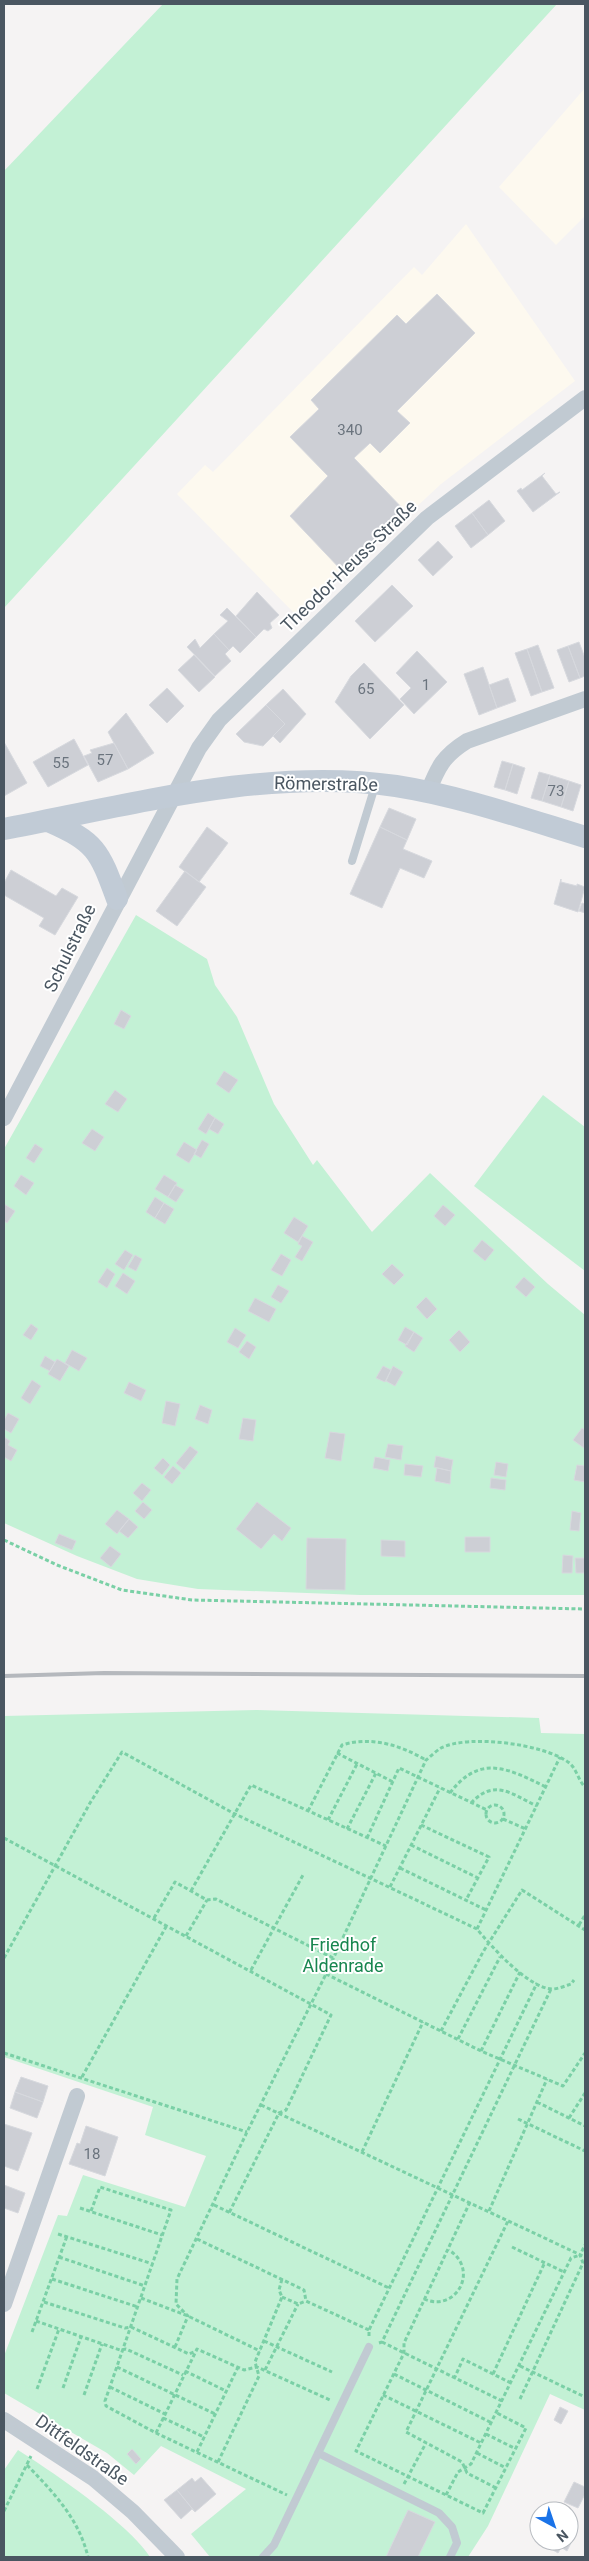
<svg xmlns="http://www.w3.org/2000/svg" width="589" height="2561" viewBox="0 0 589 2561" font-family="Roboto,sans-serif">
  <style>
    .commercial { fill: #fdf9ef }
    .green { fill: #c3f1d5 }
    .building { fill: #cdcfd5; stroke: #d7d9de }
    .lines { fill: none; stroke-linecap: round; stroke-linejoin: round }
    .path { stroke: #7ad0a6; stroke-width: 3; stroke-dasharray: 4 2.5; stroke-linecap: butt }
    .lane { stroke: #c1cad2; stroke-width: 8 }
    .street { stroke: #c1cad2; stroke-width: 16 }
    .secondary { stroke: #c1cbd6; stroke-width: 22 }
    .rail { stroke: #b5b8bd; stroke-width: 4 }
    .labels { text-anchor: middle; stroke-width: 4; stroke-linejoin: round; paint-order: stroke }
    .number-label { font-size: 15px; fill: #6b747e }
    .street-label { font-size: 18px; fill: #4a5661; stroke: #fff }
    .park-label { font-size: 18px; fill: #17864f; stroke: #fff }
  </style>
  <rect width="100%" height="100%" fill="#f5f3f3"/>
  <path class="commercial" d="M585 88V216L556 245 499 187Z
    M466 224 575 381 441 484 298 617 177 494 205 465 213 472 414 267 422 275Z"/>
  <path class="green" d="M163 4H557L4 608V171Z
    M136 915 207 959 215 985 237 1017 274 1104 313 1165 317 1160 372 1232 430 1173 548 1284 585 1315V1595H360L198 1589 137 1579 77 1556 4 1523V1149Z
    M543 1095 585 1127V1271L474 1186Z
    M257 1710 539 1718 541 1733 585 1734V2410L550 2394 488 2526 468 2557H210L191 2534 246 2489 161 2446 134 2475 107 2453 4 2393V2356L58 2215 67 2216 83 2175 185 2207 206 2156 145 2135 153 2107 4 2057V1716Z
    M18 2450C54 2473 128 2523 150 2557H4V2470Z"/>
  <path class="building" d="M437 294 475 333 397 411 410 423 380 453 370 443 354 458 407 513 344 573 290 516 328 476 290 437 319 409 311 400 397 315 406 324Z
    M545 473 542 476 556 494 560 492 533 512 517 491 521 488 522 490Z
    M489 500 505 521 488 535 472 513Z
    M472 513 488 535 471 548 455 526Z
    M438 541 453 557 433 576 418 560Z
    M392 585 413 606 375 642 355 621Z
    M257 592 279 615 270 623 272 628 268 631 264 629 256 637 236 616Z
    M227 608 256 637 240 653 233 646 229 650 214 634 228 621 220 615Z
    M214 634 229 650 225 654 231 661 215 676 187 647 195 639 200 648Z
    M579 642 585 658V676L580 678 568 646Z
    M538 645 554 688 542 692 527 649Z
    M568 646 580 678 569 682 557 650Z
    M527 649 542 692 531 696 515 653Z
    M417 651 447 682 414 714 400 699 411 688 396 673Z
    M194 655 215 677 199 692 178 670Z
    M364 663 404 705 370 739 335 702 351 676Z
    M483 667 497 708 479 715 464 674Z
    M508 678 516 701 497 708 489 685Z
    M167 688 184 706 167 723 149 705Z
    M283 689 306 714 280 743 273 736 285 724 266 705Z
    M266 705 285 724 263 746 244 742 236 734Z
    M126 713 154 753 128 769 108 732Z
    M74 739 88 765 48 787 33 762Z
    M4 742 27 783 4 796Z
    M114 743 128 769 98 782 84 756 92 753 90 750Z
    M502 761 513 764 505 790 494 787Z
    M513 764 525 768 517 794 505 790Z
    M539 772 550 775 542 801 531 798Z
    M550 775 569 781 561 807 542 801Z
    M569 781 581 785 573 811 561 807Z
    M389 808 416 819 407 840 380 827Z
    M207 827 228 843 199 882 179 867Z
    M380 827 407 840 403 849 432 861 424 878 400 868 382 908 350 894Z
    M11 870 56 896 62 888 78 897 55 935 39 926 44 918 4 895V883Z
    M185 871 206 887 177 926 156 911Z
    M561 879V882L577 886V884L585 887 578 912 554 904Z
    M582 903 585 904V913L579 911Z
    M121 1010 131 1016 124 1029 114 1024Z
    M224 1071 238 1080 229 1093 216 1084Z
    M115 1090 127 1099 118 1112 105 1104Z
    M208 1113 215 1118 206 1134 198 1129Z
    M215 1118 224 1124 218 1134 209 1129Z
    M92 1129 104 1137 95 1151 82 1143Z
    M202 1140 209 1144 201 1158 194 1154Z
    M184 1142 197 1150 189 1163 176 1155Z
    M35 1144 43 1149 34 1163 26 1158Z
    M21 1175 34 1183 26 1195 14 1186Z
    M164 1175 177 1183 168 1197 155 1189Z
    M175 1185 184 1190 176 1202 168 1197Z
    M155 1197 164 1203 155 1218 146 1212Z
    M164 1203 174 1209 165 1224 155 1218Z
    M4 1204 15 1211 7 1223 4 1221Z
    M443 1205 455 1215 445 1226 434 1216Z
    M294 1217 308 1226 298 1242 284 1233Z
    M302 1236 313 1242 302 1261 295 1257 302 1246 298 1244Z
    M482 1240 494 1250 485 1261 473 1251Z
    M125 1250 133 1255 124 1270 115 1264Z
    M281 1254 291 1260 282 1276 271 1270Z
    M135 1255 142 1259 136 1271 128 1267Z
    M392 1264 404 1275 394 1285 382 1274Z
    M107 1268 115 1274 107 1288 98 1282Z
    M123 1273 135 1281 127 1294 115 1286Z
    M524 1277 535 1287 526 1297 515 1287Z
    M278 1285 289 1291 281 1303 271 1297Z
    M426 1297 437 1309 427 1319 416 1307Z
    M255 1298 276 1309 269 1322 248 1311Z
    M31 1324 38 1329 31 1340 23 1335Z
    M405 1327 414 1332 407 1345 398 1340Z
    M235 1328 246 1335 238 1348 227 1342Z
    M459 1330 470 1342 460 1352 449 1340Z
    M414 1332 423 1338 414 1352 405 1346Z
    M247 1341 256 1347 249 1359 239 1352Z
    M72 1350 87 1358 79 1371 65 1363Z
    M45 1356 55 1362 50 1371 40 1366Z
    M57 1359 69 1366 60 1381 48 1374Z
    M383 1366 391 1370 385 1382 376 1378Z
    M393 1366 403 1372 395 1386 386 1381Z
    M32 1380 41 1386 30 1404 21 1398Z
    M129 1382 146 1390 141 1401 124 1393Z
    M166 1401 180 1404 175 1426 162 1423Z
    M200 1405 212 1410 208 1424 195 1419Z
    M8 1413 19 1419 11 1433 4 1429V1420Z
    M243 1418 256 1420 253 1441 239 1439Z
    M582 1428 585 1430 584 1448 573 1440Z
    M330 1432 345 1434 341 1461 325 1458Z
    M4 1437 10 1441 8 1445 17 1450 11 1461 4 1457Z
    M388 1444 403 1446 401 1460 385 1457Z
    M190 1446 198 1452 184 1470 176 1463Z
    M436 1456 453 1460 451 1471 434 1467Z
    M375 1457 390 1460 388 1471 373 1468Z
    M163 1458 170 1465 162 1475 154 1468Z
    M496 1462 508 1464 506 1477 494 1475Z
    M405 1464 423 1466 421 1477 404 1475Z
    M577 1465 585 1466V1482L574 1480Z
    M173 1466 181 1473 172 1484 164 1477Z
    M437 1468 451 1471 450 1484 435 1481Z
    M491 1478 506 1480 505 1490 490 1488Z
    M142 1483 151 1490 142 1501 133 1493Z
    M143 1502 152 1510 144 1519 135 1511Z
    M257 1502 291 1528 282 1541 274 1534 261 1549 236 1529Z
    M117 1510 129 1519 117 1534 105 1524Z
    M572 1511 581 1513 579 1531 570 1530Z
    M129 1519 138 1527 128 1538 119 1531Z
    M59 1534 76 1541 72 1550 55 1543Z
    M465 1537H490V1552H465Z
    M307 1538 346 1539 345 1590 306 1589Z
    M381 1540 405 1541V1557L381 1556Z
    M110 1546 121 1554 111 1567 100 1558Z
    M563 1555 573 1556 572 1573H562Z
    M575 1558H585V1573H576Z
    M21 2077 48 2086 43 2102 15 2092Z
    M15 2092 43 2102 37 2118 10 2108Z
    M4 2124 32 2133 18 2171 4 2166Z
    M86 2126 118 2137 105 2176 69 2164 77 2143 80 2144Z
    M4 2185 25 2193 18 2213 4 2208Z
    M560 2407 568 2411 561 2424 554 2420Z
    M132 2449 141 2459 136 2464 127 2454Z
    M201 2477 216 2494 195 2512 177 2490 192 2478 195 2482Z
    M574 2482 585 2487V2494L578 2508 564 2502Z
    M177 2490 195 2512 192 2509 181 2519 164 2500Z
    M408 2510 435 2522 418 2557H386Z
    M569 2531 575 2535 567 2551 553 2542 569 2541Z
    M539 2535V2541H549L561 2548 558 2553 536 2540Z"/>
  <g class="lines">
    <path class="path" d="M4 1540 57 1565 122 1590 192 1600 585 1609
      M337 1753 393 1782
      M450 1793C480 1753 509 1769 546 1787
      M471 1803C495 1778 511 1794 537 1806
      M486 1814a9 9 0 1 1 18 0a9 9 0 1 1-18 0Z
      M308 1811 342 1745C371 1736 400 1745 426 1760
      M503 1819 526 1829
      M328 1820 357 1764
      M421 1825 489 1857 466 1900
      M347 1829 376 1773
      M4 1838 331 2015 286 2110 279 2113 229 2213
      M367 1838 399 1768 487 1810
      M411 1845 478 1878
      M400 1868 486 1910
      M390 1887 440 1788
      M191 1891 251 1785 386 1846
      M154 1918 175 1882 207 1900 216 1899 333 1958
      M579 1925 585 1915
      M477 1929 560 1757
      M186 1936 207 1900
      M4 1958 90 1803 122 1752 233 1813 477 1929C491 1946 528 1988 552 1989 558 1989 565 1986 571 1984L574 1980
      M251 1970 303 1875
      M326 1974 481 2051 563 2086 585 2053
      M441 2031 483 1952 522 1890 585 1930
      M458 2039 500 1957
      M481 2051 520 1972
      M4 2053 247 2132
      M82 2077 167 1925
      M537 2102 585 2126
      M261 2105 585 2257
      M569 2118 585 2093
      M518 2119 585 2151
      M362 2152 423 2022
      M470 2202 404 2343V2353L356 2451 483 2513 526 2428 497 2413
      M214 2205 389 2288
      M80 2208 162 2235
      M91 2211 100 2187 171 2210 105 2401 106 2406 156 2433 287 2495
      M489 2211 547 2079
      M58 2234 153 2264
      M197 2239 304 2290 306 2301 369 2330
      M512 2247 564 2272
      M59 2257 145 2286
      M52 2279 138 2307
      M282 2297 298 2304 306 2301
      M141 2298 188 2316 260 2351
      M424 2299C456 2313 480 2270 449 2250
      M44 2302 125 2328 131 2327 189 2354 194 2352
      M36 2321 120 2350 126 2349 183 2375
      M32 2332 67 2236
      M369 2336V2330L537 1983
      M264 2341 332 2372
      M382 2342 502 2401
      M379 2343 382 2342 551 1989
      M175 2347 188 2316 176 2304 177 2279 247 2132 326 1974 426 1760C431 1756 436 1751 441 1748 469 1734 543 1744 568 1762 576 1767 578 1780 585 1787
      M520 2366 585 2397
      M117 2367 215 2414
      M265 2370 298 2304
      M185 2371 226 2391
      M394 2374 492 2423
      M493 2374 545 2262
      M454 2379 463 2359 511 2383
      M110 2387 165 2414
      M63 2388 81 2337
      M37 2389 59 2329
      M84 2395 102 2344
      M383 2395 481 2443
      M520 2399 583 2263 580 2255 585 2245
      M163 2418 204 2437
      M156 2433 197 2349 244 2370 257 2367 330 2400
      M486 2434 516 2449
      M197 2452 238 2367
      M477 2453 506 2468
      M218 2462 259 2376 255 2362 282 2297 279 2290 282 2279
      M27 2465C54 2493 79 2519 88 2557
      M404 2484 426 2443
      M496 2488 467 2473 462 2462 406 2432 508 2221
      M446 2495 458 2472 471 2464 571 2258 580 2255
      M4 2511 31 2456"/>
    <path class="lane" d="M352 861 375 786
      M318 2453 439 2513 452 2527 457 2543 450 2557
      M263 2557 274 2545 369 2347"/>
    <path class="street" d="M428 792C438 767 443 756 467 741L585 699
      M4 1118 199 748 219 720 427 518 585 398
      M4 2304 77 2096
      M4 2420 93 2478 133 2512 177 2557"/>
    <path class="secondary" d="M48 821C96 842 99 850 117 899
      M4 829C129 805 269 767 396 786 460 796 523 818 585 837"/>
    <path class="rail" d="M4 1676 104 1673 585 1676"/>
  </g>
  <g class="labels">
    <g class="number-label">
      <text x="350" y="435">340</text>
      <text x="426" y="690">1</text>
      <text x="366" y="694">65</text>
      <text x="105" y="765">57</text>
      <text x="61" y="768">55</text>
      <text x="556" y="796">73</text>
      <text x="92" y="2159">18</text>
    </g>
    <g class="street-label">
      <text transform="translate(349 566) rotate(-44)" y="6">Theodor-Heuss-Straße</text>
      <text transform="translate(326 784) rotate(1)" y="6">Römerstraße</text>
      <text transform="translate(70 948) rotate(-64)" y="6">Schulstraße</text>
      <text transform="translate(82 2450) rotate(35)" y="6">Dittfeldstraße</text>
    </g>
    <g class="park-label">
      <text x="343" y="1951">Friedhof<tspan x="343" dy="21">Aldenrade</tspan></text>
    </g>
  </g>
  <rect width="589" height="2561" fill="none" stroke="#4a5661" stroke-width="10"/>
  <g transform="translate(554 2526) rotate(140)"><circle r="24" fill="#ffffff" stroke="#b7bbc0"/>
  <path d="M0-4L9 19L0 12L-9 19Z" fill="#1a73e8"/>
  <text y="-8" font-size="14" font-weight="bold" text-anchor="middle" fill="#4a5661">N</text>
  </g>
</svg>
